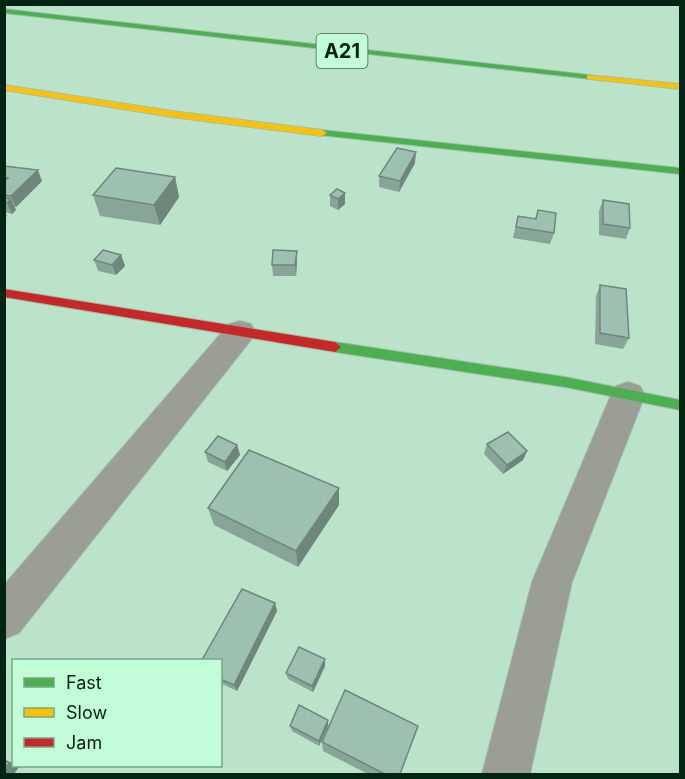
<svg xmlns="http://www.w3.org/2000/svg" width="685" height="779" viewBox="0 0 685 779" font-family="Inter,sans-serif">
  <style>
    .lines { fill: none; stroke-linecap: round; stroke-linejoin: round }
    .street-casing { stroke: #a0c1ae; stroke-width: 2 }
    .fast-casing { stroke: #a0c1ae; stroke-width: 2 }
    .slow-casing { stroke: #a0c1ae; stroke-width: 2 }
    .jam-casing { stroke: #a0c1ae; stroke-width: 2 }
    .street { fill: #9b9e95; fill-rule: evenodd }
    .fast { fill: #4caf50; fill-rule: evenodd }
    .slow { fill: #ffc107; fill-rule: evenodd }
    .jam { fill: #c62828; fill-rule: evenodd }
    .wall { fill: #88a598 }
    .shaded-wall { fill: #6f867c }
    .building { fill: #9ec0b1; stroke: #6f867c; stroke-width: 1.5 }
    .labels { text-anchor: middle; stroke-width: 4.5; stroke-linejoin: round; paint-order: stroke }
    .shield { fill: #c2fdd8; stroke: #3c644e; stroke-width: 1.5 }
    .shield-label { font-size: 20px; font-weight: bold; fill: #032313 }
  </style>
  <rect width="100%" height="100%" fill="#bae3ca"/>
  <g class="lines">
    <g class="street-casing">
      <path id="street" d="M240 321 251 324 255 332 251 340 19 633 4 639V585L229 324Z
        M628 382 640 386 645 395 572 582 530 774H482L532 582 611 395 616 386Z"/>
    </g>
    <g class="fast-casing">
      <path id="fast" d="M4 9 590 75 594 77 590 79 4 13Z
        M322 130 680 168V174L319 135V131Z
        M335 342 565 377 680 400V410L565 387 335 352 329 347Z"/>
    </g>
    <g class="slow-casing">
      <path id="slow" d="M587 75 680 84V89L590 79H587Z
        M4 85 172 111 322 130 327 133 322 136 172 117 4 90Z"/>
    </g>
    <g class="jam-casing">
      <path id="jam" d="M4 289 335 342 341 347 335 352 4 297Z"/>
    </g>
    <use href="#street" class="street"/>
    <use href="#fast" class="fast"/>
    <use href="#slow" class="slow"/>
    <use href="#jam" class="jam"/>
  </g>
  <path class="wall" d="M415 163 399 192 379 187V176Z
    M4 166 42 181 16 207H14L16 210 12 214 5 212 7 216 4 219Z
    M175 177 179 197 160 225 100 216 93 195Z
    M345 193V204L338 210 330 206V195Z
    M603 200 630 228 626 239 599 235V211Z
    M538 210 554 233 550 244 513 238 518 216 535 219Z
    M121 255 125 266 116 275 98 271 94 260Z
    M297 261 296 276H273L272 265Z
    M600 285 629 338 623 349 595 344 596 296Z
    M487 444 527 451 523 460 503 474 484 454Z
    M237 445 240 455 227 471 208 462 205 452Z
    M339 488V505L298 567 214 525 208 508Z
    M275 603 277 611 237 691 220 683V660Z
    M325 666 313 692 288 679 286 673Z
    M290 726H328L319 746 292 731Z
    M322 742 400 774H368L323 751Z"/>
  <path class="shaded-wall" d="M416 152 415 163 399 192 400 181Z
    M38 170 42 181 16 207 11 196Z
    M175 177 179 197 160 225 154 205Z
    M345 193V204L338 210V199Z
    M11 199 16 210 12 214 7 203Z
    M297 251V261L296 276 295 265Z
    M121 255 125 266 116 275 112 265Z
    M237 445 240 455 227 471 225 462Z
    M527 451 523 460 503 474 507 465Z
    M339 488V505L298 567 296 551Z
    M275 603 277 611 237 691 234 685Z
    M325 659V666L313 692 312 686Z
    M328 720V726L319 746V741Z
    M4 759 14 764V765L19 767 14 774H4Z"/>
  <path class="building" d="M397 148 416 152 400 181 379 176Z
    M4 166 38 170 11 196 4 195V181L8 178 4 177Z
    M116 168 175 177 154 205 93 195Z
    M337 189 345 193 338 199 330 195Z
    M4 198 11 199 7 203 4 202Z
    M603 200 629 204 630 228 603 224Z
    M538 210 556 213 554 233 516 227 518 216 536 219Z
    M103 250 121 255 112 265 94 260Z
    M273 250 297 251 295 265H272Z
    M600 285 626 289 629 338 600 333Z
    M508 432 527 451 507 465 487 444Z
    M218 436 237 445 225 462 205 452Z
    M249 450 339 488 296 551 208 508Z
    M242 589 275 603 234 685 220 679V660H202Z
    M299 647 325 659 312 686 286 673Z
    M345 690 418 726 400 774H385L322 742Z
    M299 705 328 720 319 741 290 726Z
    M4 760 9 763 4 770Z"/>
  <g class="labels">
    <rect class="shield" x="316.5" y="34" width="51" height="34" rx="4.5"/>
    <g class="shield-label">
      <text x="342" y="58">A21</text>
    </g>
  </g>
  <rect width="685" height="779" fill="none" stroke="#032313" stroke-width="12"/>
  <rect x="12" y="659" width="210" height="108" fill="#c2fdd8" stroke="#76a689" stroke-width="1.5"/>
  <rect x="24" y="678" width="30" height="9" fill="#4caf50" stroke="#76a689" stroke-width="1.5"/>
  <text x="66" y="689" font-size="18" fill="#032313">Fast</text>
  <rect x="24" y="708" width="30" height="9" fill="#ffc107" stroke="#76a689" stroke-width="1.5"/>
  <text x="66" y="719" font-size="18" fill="#032313">Slow</text>
  <rect x="24" y="738" width="30" height="9" fill="#c62828" stroke="#76a689" stroke-width="1.5"/>
  <text x="66" y="749" font-size="18" fill="#032313">Jam</text>
</svg>
